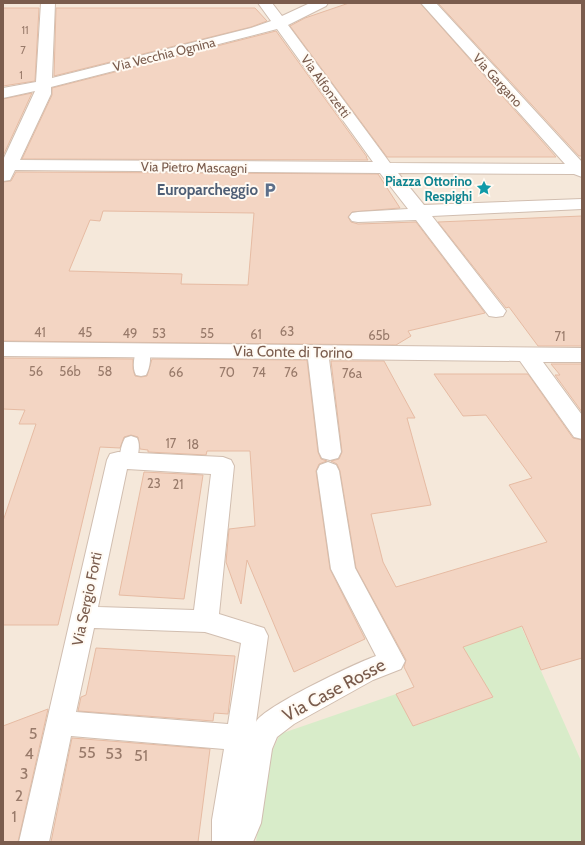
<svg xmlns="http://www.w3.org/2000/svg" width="585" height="845" viewBox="0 0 585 845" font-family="Cabin,sans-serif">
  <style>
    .residential { fill: #f5e8da }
    .green { fill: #d8ecc9 }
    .building { fill: #f3d5c3; stroke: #e6bba3; fill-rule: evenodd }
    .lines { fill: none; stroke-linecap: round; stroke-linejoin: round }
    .service-casing { stroke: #d1beb0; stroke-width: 2 }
    .minor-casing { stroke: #d1beb0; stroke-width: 2 }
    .service { fill: #fff; fill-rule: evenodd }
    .minor { fill: #fff; fill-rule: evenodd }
    .labels { text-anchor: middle; stroke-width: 4; stroke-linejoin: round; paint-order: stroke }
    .far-number-label { font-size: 11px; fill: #987a6a }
    .far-street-label { font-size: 13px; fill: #7a5c4d; stroke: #fffaf3 }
    .far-culture-label { font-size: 13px; font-weight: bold; fill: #0d838f; stroke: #fffaf3; text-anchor: end }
    .number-label { font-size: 13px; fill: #987a6a }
    .service-label { font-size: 15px; font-weight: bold; fill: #4e5e75; stroke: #fffaf3; text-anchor: end }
    .street-label { font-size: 15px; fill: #7a5c4d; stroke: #fffaf3 }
    .near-number-label { font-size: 16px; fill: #987a6a }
    .near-street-label { font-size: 18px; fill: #7a5c4d; stroke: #fffaf3 }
  </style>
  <rect width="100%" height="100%" fill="#fdf6ec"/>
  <path class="residential" d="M3 3H582V842H3Z"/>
  <path class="green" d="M521 626 582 763V842H256L267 762 280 734 396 694 414 726 493 697 463 647Z"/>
  <path class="building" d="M349 3H420L556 157H387L290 26 305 18Z
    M438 3H582V156H579Z
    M3 8H39L35 81 3 86Z
    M56 8H255L267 21 251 27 54 76Z
    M276 31 367 157H366L368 160 22 159 52 95V88Z
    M32 93 3 156V99Z
    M16 172 378 174 400 208 352 212 348 217 351 222 358 224 416 222 485 313 408 331 411 336 396 345 3 341V182L11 181ZM103 211 254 213 248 285 181 284 182 274 69 271 90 220 100 221Z
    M582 216V346H538L509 307 506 308 438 222Z
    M3 358 133 359V369L135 376 141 377 147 376 152 359 307 360 318 452 321 459 327 461 319 464 316 471 330 569 365 639 294 672 247 560 241 604 226 562 229 529 255 526 250 451H207L206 455 148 452V450L140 449 138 437 131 435 124 437 120 448 100 447 58 625H3V521L36 424H19L25 410 3 409Z
    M331 361H384L415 418H407L431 505 371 514 383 562 396 587 547 542 509 485 532 478 486 415 463 416 434 374H528L573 438 582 440V658L541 670 522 626 463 647 493 697 413 726 396 694 414 687 404 667 406 660 356 568 340 471 337 464 331 461 339 459 342 452Z
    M551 364H582V412L555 375H560Z
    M144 472 203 475 184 599 119 595Z
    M96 648 235 656 228 714 214 713 213 721 78 711 81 697 86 695Z
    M48 709 18 842H3V726Z
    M72 738 210 749 198 842H51Z"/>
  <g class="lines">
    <g class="service-casing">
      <path id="service" d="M143 346 148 347C152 354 150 368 146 375L141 376 136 375C132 368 134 354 138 347Z
        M131 436 137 438C141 445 138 458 134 465L128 467 122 465C118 458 121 445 125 438Z"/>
    </g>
    <g class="minor-casing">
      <path id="minor" d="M41 3H55L52 78 251 28 271 21 258 3H272L282 16 310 3H328L326 6 288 25 390 163 565 164 421 3H436L582 162V177L574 174 398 173 424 205 582 199V209L432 216 506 311 503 316 496 317 489 316 416 220 358 222 352 221 349 217 352 213 358 212 408 209 380 173 15 170 10 180 3 181V160L35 91 3 98V88L36 82ZM277 29 373 162 20 160 51 94V87Z
        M3 342 582 348V362H543L582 415V439L574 437 520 361 329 359 341 452 338 458 330 460 322 458 319 452 308 359 3 356Z
        M118 452 223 457 231 460 234 466 219 614 264 628 268 636 256 722C263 707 356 663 376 656L331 569 317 471 320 465 328 462 336 465 339 471 355 568 405 661 401 669 373 680 294 724 277 737 272 749 261 823 253 842H212V820L224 749 71 736 49 842H19L107 460 110 454ZM127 469 211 474 194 610 98 607ZM94 628 205 632 241 643 228 724 76 712Z"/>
    </g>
    <use href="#service" class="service"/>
    <use href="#minor" class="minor"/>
  </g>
  <defs>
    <g id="sight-bare" transform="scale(1.2)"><path d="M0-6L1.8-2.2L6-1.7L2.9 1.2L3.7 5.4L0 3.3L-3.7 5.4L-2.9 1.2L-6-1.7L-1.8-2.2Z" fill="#0f9aa8" stroke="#fffaf3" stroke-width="2.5" paint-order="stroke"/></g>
    <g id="parking-bare" transform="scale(1.2)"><path d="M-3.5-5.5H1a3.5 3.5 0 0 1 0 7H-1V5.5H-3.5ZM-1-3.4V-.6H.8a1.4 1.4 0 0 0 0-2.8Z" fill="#5c6f8a" stroke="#fffaf3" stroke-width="2.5" paint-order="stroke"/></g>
  </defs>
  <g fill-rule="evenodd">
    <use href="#sight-bare" x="484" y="188"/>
    <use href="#parking-bare" x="270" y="190"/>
  </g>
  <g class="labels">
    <g class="far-number-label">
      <text x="25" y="34">11</text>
      <text x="23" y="54">7</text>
      <text x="21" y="79">1</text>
    </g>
    <g class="far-street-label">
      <text transform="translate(164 54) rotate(-14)" y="5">Via Vecchia Ognina</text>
      <text transform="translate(498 80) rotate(48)" y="5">Via Gargano</text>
      <text transform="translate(326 86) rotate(54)" y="5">Via Alfonzetti</text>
      <text transform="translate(194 167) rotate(1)" y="5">Via Pietro Mascagni</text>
    </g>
    <g class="far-culture-label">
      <text x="472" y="186">Piazza Ottorino<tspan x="472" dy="15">Respighi</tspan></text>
    </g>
    <g class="number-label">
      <text x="287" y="336">63</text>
      <text x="40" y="337">41</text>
      <text x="85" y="337">45</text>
      <text x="130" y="338">49</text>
      <text x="159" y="338">53</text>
      <text x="207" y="338">55</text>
      <text x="256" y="339">61</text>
      <text x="379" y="340">65b</text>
      <text x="560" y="341">71</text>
      <text x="36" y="376">56</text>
      <text x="70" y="376">56b</text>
      <text x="105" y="376">58</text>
      <text x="176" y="377">66</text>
      <text x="227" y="377">70</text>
      <text x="259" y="377">74</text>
      <text x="291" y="377">76</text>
      <text x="352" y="378">76a</text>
      <text x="171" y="448">17</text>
      <text x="193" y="449">18</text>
      <text x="154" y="488">23</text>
      <text x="178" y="489">21</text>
    </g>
    <g class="service-label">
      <text x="258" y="195">Europarcheggio</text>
    </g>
    <g class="street-label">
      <text transform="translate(293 352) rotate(1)" y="5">Via Conte di Torino</text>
      <text transform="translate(87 599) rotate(-78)" y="5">Via Sergio Forti</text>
    </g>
    <g class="near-number-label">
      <text x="33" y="739">5</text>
      <text x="87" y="758">55</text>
      <text x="29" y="759">4</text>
      <text x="114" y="759">53</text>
      <text x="141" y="761">51</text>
      <text x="24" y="779">3</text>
      <text x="19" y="801">2</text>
      <text x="14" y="822">1</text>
    </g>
    <g class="near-street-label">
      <text transform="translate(334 690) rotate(-28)" y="6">Via Case Rosse</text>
    </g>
  </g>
  <rect width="585" height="845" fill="none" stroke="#7a5c4d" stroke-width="8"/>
</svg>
